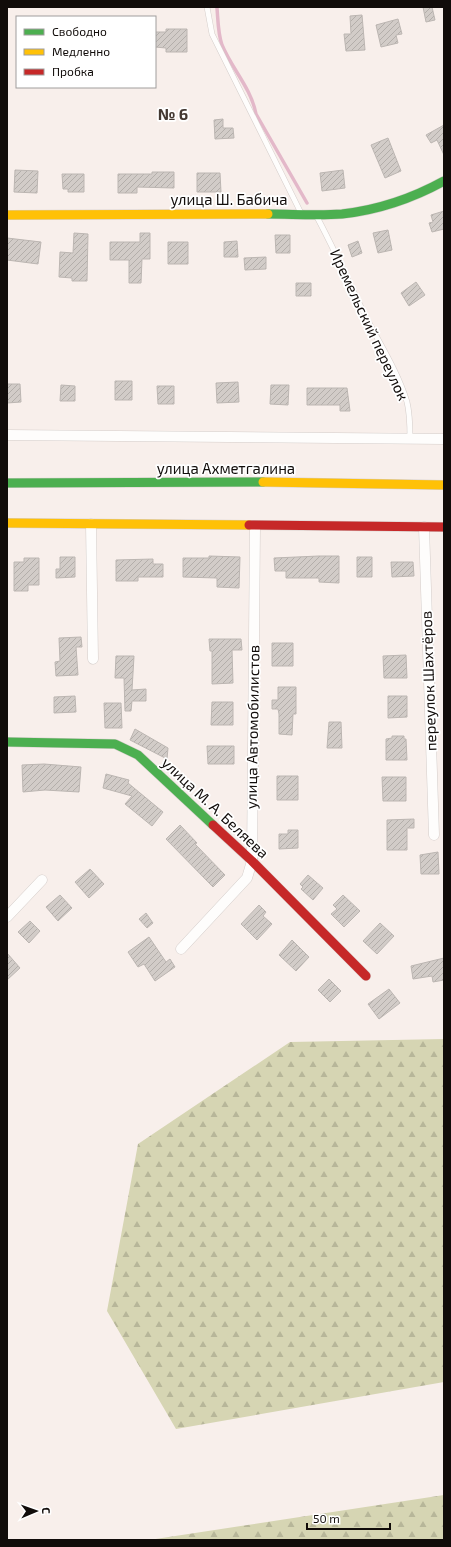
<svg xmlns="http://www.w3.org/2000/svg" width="451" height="1547" viewBox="0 0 451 1547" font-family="'Exo 2',sans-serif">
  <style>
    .forest { fill: url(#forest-firs) }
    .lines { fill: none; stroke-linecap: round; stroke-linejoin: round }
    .stream { stroke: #e3b8c9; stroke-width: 3.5 }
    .building { fill: url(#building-hatch); stroke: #bcb6b2 }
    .lane-casing { stroke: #d4cdca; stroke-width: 6 }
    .street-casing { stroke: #d4cdca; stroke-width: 11 }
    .fast-casing { stroke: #d4cdca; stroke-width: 10 }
    .slow-casing { stroke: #d4cdca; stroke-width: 10 }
    .jam-casing { stroke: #d4cdca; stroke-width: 10 }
    .lane { stroke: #fefdfc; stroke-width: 5 }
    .street { stroke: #fefdfc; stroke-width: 10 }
    .fast { stroke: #4caf50; stroke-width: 9 }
    .slow { stroke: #ffc107; stroke-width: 9 }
    .jam { stroke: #c62828; stroke-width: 9 }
    .labels { text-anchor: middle; stroke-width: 3.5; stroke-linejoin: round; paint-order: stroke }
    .street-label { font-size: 15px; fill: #110c0a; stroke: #fff }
    .neighbourhood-label { font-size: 16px; font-weight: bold; fill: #443932; stroke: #fff }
  </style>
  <defs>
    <pattern id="forest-firs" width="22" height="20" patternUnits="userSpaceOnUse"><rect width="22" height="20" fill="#d6d5b3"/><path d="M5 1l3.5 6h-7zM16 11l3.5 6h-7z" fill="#b7b699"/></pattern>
    <pattern id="building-hatch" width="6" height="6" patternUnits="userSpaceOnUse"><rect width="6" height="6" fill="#d2ccc8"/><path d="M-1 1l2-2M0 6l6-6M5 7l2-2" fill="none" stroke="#b3aeaa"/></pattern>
  </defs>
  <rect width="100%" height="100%" fill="#f8efeb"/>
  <path class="forest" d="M444 1039V1382L176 1429 107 1311 138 1144 290 1042Z
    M444 1495V1540H149Z"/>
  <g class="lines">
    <path class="stream" d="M217 8C218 20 218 34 222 45 232 69 251 88 256 114L307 203"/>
  </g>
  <path class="building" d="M423 7H432L435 20 426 22Z
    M362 15 365 50 346 51 344 34H351L350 16Z
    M398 19 402 34 396 35 398 43 381 47 376 25Z
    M166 29H187V52H166V48L155 47V32H166Z
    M223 119V128H233L234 138 215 139 214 120Z
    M444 125V155L437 140 431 143 426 135Z
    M388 138 401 171 385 178 371 145Z
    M15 170 38 171 37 193 14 192Z
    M343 170 345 188 322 191 320 173Z
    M152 172H174V188L137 187V193H118V174H152Z
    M197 173H220L221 192H197Z
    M62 174H84V192H68V189H63Z
    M444 211V229L432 232 429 223 433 222 431 215Z
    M388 230 392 250 378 253 373 233Z
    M74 233 88 234 87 281H72V278L59 277 60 252 73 253Z
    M140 233H150V259H142L141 283H129V260H110V242H140Z
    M275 235H290V253H276Z
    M7 238 41 242 38 264 7 260Z
    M237 241 238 257H224V242Z
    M358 241 362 253 352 257 348 245Z
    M168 242H188V264H168Z
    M266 257V269L245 270 244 258Z
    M416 282 425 295 409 306 401 293Z
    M296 283H311V296H296Z
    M115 381H132V400H115Z
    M238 382 239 402 217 403 216 383Z
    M7 384H20L21 402 7 403Z
    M61 385 75 386V401H60Z
    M271 385H289L288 405 270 404Z
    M157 386H174V404H158Z
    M307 388H347L350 411H340V405H307Z
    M209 556 240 557 239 588 217 587V578L183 577V558H209Z
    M319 556H339V583L319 582V578H286V571H275L274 558Z
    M60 557H75V577L56 578V569H60Z
    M357 557H372V577H357Z
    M24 558H39V585H28V591H14V562H24Z
    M153 559V564H163V577H138V581H116V560Z
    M391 562H413L414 576 392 577Z
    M81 637 82 647H76L78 675 56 676 55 662 60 661 59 638Z
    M209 639H241L242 650H232L233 683 212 684V651H210Z
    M272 643H293V666H272Z
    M406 655 407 678H384L383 656Z
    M116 656H134L132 690 146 689V701H132L131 711H125L124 678H115Z
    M278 687H296V714H293L292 735 279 734V714L278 709H272V700H278Z
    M75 696 76 712 54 713V697Z
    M388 696H407V717L388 718Z
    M212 702H233V725H211Z
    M104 703H121L122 728H105Z
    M329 722H341L342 748H327Z
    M135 729 168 748 167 759 130 740Z
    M392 736H404V739H406L407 760H386V739L392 738Z
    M207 746H234V764H208Z
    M44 764 81 767 79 792 45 790 23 792 22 765Z
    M106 774 129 780 128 783 163 812 152 826 125 804 132 796 103 788Z
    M277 776H298V800H277Z
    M382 777H406V801H383Z
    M414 819V828H407V850H387V820Z
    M180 825 197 843 195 844 225 875 213 887 166 839Z
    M288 830H298V848L279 849V834H288Z
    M438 852 439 874H421L420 855Z
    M90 869 104 884 89 898 75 882Z
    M308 875 323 888 313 900 301 889 303 887 300 884Z
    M60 895 72 908 58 921 46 907Z
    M343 895 360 911 344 927 331 914 337 909 333 905Z
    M259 905 266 912 263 916 272 924 257 940 241 924Z
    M146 913 153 923 147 928 139 919Z
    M30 921 40 931 29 943 18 932Z
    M380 923 394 936 377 954 363 941Z
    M149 937 166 962 170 959 175 967 155 981 144 964 138 967 128 952Z
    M292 940 309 957 296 971 279 955Z
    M7 953 20 968 7 980Z
    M444 958V980L433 982 432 976 413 979 411 966Z
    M329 979 341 991 330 1002 318 990Z
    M389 989 400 1003 379 1019 368 1004Z"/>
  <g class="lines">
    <g class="lane-casing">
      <path id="lane" d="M207 7 212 34 301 213
        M317 217C333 247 347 278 362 309 377 340 397 369 407 402 410 414 410 427 410 439"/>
    </g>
    <g class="street-casing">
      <path id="street" d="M7 435 444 439
        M91 524 93 659
        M424 527 434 835
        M7 917 42 880
        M181 949 247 878 252 861 255 527"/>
    </g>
    <g class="fast-casing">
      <path id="fast" d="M268 214C292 214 318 216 342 214 378 210 413 198 444 181
        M7 483 263 482
        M7 742 115 744 138 755 213 825"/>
    </g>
    <g class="slow-casing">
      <path id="slow" d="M7 215 268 214
        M263 482 444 485
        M7 523 249 525"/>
    </g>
    <g class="jam-casing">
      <path id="jam" d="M249 525 444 527
        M213 825 252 861 366 976"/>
    </g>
    <use href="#lane" class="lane"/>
    <use href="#street" class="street"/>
    <use href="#fast" class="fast"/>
    <use href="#slow" class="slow"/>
    <use href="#jam" class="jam"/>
  </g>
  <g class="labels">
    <g class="street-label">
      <text x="229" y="205">улица Ш. Бабича</text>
      <text transform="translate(369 325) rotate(65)" y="5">Иремельский переулок</text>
      <text x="226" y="474">улица Ахметгалина</text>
      <text transform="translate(429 681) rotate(-92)" y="5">переулок Шахтёров</text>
      <text transform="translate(253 727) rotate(-89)" y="5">улица Автомобилистов</text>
      <text transform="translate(215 808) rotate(43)" y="5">улица М. А. Беляева</text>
    </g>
    <g class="neighbourhood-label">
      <text x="173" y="120">№ 6</text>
    </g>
  </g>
  <rect width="451" height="1547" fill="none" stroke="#110c0a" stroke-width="16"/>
  <rect x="16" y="16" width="140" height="72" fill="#ffffff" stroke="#a09e9d"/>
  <rect x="24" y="29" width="20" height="6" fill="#4caf50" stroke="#a09e9d"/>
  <text x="52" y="36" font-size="12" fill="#110c0a">Свободно</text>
  <rect x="24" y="49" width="20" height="6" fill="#ffc107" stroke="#a09e9d"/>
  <text x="52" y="56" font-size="12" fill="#110c0a">Медленно</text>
  <rect x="24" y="69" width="20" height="6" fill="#c62828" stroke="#a09e9d"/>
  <text x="52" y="76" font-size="12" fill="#110c0a">Пробка</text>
  <g transform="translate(36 1511) rotate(88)" stroke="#ffffff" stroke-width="3" paint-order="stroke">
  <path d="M0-3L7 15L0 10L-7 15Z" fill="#110c0a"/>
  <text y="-6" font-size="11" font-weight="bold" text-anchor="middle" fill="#110c0a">С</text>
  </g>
  <path d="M307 1523v6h83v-6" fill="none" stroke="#110c0a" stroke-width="2"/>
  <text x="313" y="1523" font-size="12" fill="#110c0a" stroke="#ffffff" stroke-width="3" paint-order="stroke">50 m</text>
</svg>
